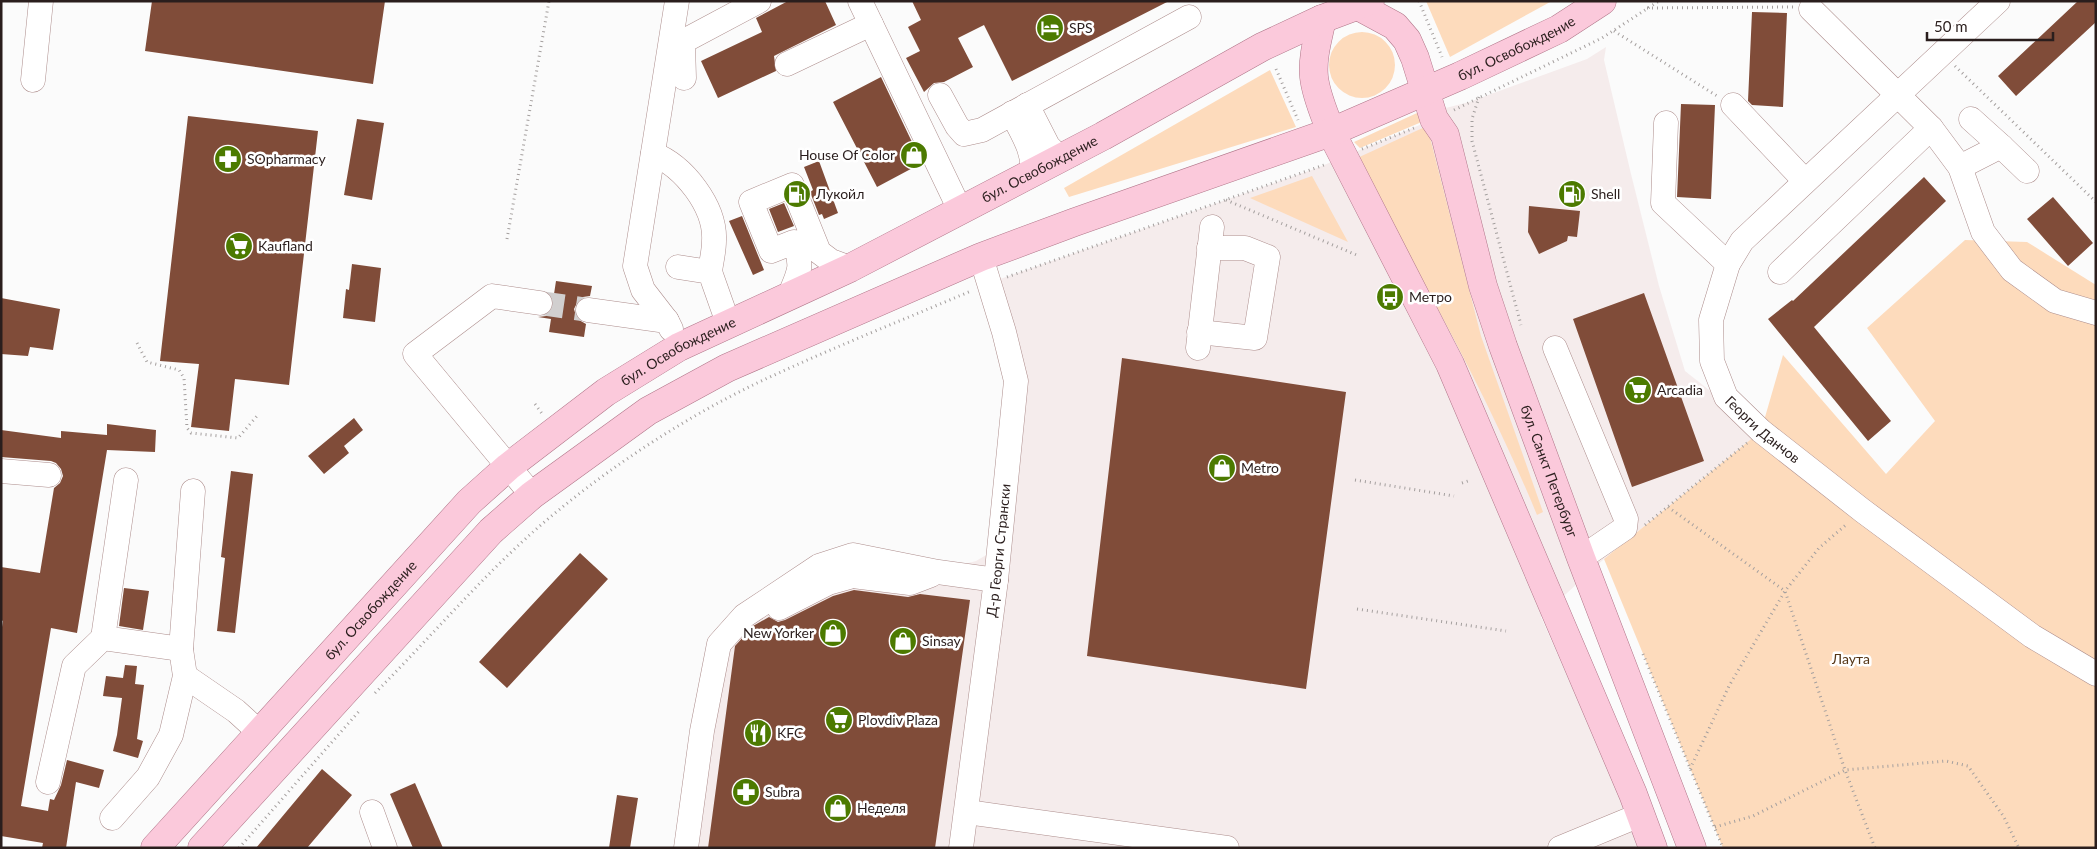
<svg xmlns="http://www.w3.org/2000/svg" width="2097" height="849" viewBox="0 0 2097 849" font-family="Lato,sans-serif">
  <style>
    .built { fill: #f5ecec }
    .green { fill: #fddbbc }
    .building { fill: #804c39 }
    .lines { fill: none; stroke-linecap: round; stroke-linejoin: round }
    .minor-tunnel { stroke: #d1cfcf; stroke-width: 24; stroke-dasharray: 24 12; stroke-linecap: butt }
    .minor-casing { stroke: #ad8d8c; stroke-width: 25 }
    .major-casing { stroke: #b07689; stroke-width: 29 }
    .path { stroke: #a49f9e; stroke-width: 3; stroke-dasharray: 1 4; stroke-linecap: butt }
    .minor { stroke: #fff; stroke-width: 24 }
    .major { stroke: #fbc9db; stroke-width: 28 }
    .labels { text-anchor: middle; stroke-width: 5; stroke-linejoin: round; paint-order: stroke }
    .poi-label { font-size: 14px; fill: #2a1e1d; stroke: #fff; text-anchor: start }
    .street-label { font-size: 14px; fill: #2a1e1d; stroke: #fff }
    .park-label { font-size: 14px; fill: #553616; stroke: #fff }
  </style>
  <rect width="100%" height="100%" fill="#fbfbfb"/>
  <path class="built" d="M1606 47 1604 60 1631 174 1659 286 1685 371 1761 431 1604 559 1541 617 1643 848H686L719 644 819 566H957L976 561 998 548 1016 381 989 283 1317 168 1434 119 1438 110 1469 102 1587 59Z"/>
  <path class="green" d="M1426 1H1552L1450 57Z
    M1329 65a33 33 0 1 1 66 0a33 33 0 1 1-66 0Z
    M1270 70 1296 127 1069 197 1064 188Z
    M1417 113 1424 121 1360 148 1354 142Z
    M1427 126 1481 336 1543 512 1537 515C1486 391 1420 275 1355 159Z
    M1312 176 1348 242 1250 198Z
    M1965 240 2027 242 2096 285V848H1723L1604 559 1761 431 1783 355 1886 474 1935 421 1867 328Z"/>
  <path class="building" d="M152 1H385L373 84 145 51Z
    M788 1H825L836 25 774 56 776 71 718 98 701 61 762 32 756 18Z
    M912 1H1169L1012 81 984 25 958 38 973 67 944 82 934 83 924 92 906 58 920 51 908 27 921 20Z
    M2078 1H2096V22L2016 96 1998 76Z
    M1752 12 1787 13 1783 107 1752 105 1748 101Z
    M881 77 922 163 877 187 833 102Z
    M1681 104 1715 105 1711 199 1677 197Z
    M188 116 318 131 289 385 235 379 229 431 191 427 199 364 160 361Z
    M357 119 384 123 372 200 344 195Z
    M819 161 838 213 824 219 822 214 819 215 810 192 813 190 804 167Z
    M1924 177 1946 201 1814 327 1891 421 1868 441 1768 319 1792 300 1793 301Z
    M2053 197 2093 243 2068 266 2027 219Z
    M784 203 794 226 778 232 769 209Z
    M1529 206 1580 211 1577 237 1568 236 1567 241 1539 254 1528 232Z
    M742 216 764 270 753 275 729 221Z
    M352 264 381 268 375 322 343 318 346 289 349 290Z
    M556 281 592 286 590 296 583 297 578 301 574 309 576 316 579 320 586 324 584 337 549 332 551 319 538 317 546 316 551 311 554 304 553 298 549 293 554 294Z
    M1644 293 1704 461 1632 487 1573 319Z
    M1 298 60 309 53 350 30 347 28 356 1 354Z
    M1122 358 1346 392 1306 689 1087 656Z
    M354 418 363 430 344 446 349 453 324 474 308 456Z
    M107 424 156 430 155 452 107 450 77 633 51 628 21 806 48 811 50 799 54 800 61 785 67 760 104 770 99 788 76 782 66 848H42L43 843 1 836V633L3 621 1 620V567L40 573 54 488 60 483 63 476 61 469 56 463 51 461 1 457V430L61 438V431L107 435Z
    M231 471 253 474 235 633 217 631 225 558 221 557Z
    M580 553 608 579 507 688 479 662Z
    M124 588 149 591 143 630 119 626Z
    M854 590 908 597 920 594 970 600 935 848H708L735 646 753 626 769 617 778 622 785 620 833 596Z
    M125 665 137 666 135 684 144 685 137 739 143 741 138 758 113 751 117 735 122 698 103 696 106 676 123 678Z
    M322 769 352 795 307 848H256Z
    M415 783 443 848H413L390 794Z
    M617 795 638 798 630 848H609Z"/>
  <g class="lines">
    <path class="minor-tunnel" d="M540 303 588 310"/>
    <g class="minor-casing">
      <g id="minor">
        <path d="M860 1 960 210"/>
        <path id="s1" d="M1998 1 1742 241 1728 264 1711 320 1712 361 1726 397 1761 431 1863 511 2032 636 2096 674"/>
        <path d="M1811 9 1931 128 1960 167 1983 232 2012 270 2055 301 2096 313"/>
        <path d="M787 64 871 24"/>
        <path d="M684 78 683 44 684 41 759 1"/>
        <path d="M33 80 41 1"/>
        <path d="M940 95 957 126 964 134 982 130 1189 17"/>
        <path d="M1027 105 1048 146 1060 158"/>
        <path d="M1733 105 1805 181"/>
        <path d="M1012 113C1021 132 1035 151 1032 173"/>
        <path d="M1971 119 2001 146"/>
        <path d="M1666 123 1663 203 1728 264"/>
        <path d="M653 154C684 166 716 207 714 241 714 252 711 262 710 272"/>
        <path d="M1960 167 2001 146 2027 171"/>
        <path d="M678 267 710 272 728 323"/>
        <path d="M1780 272 1931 128"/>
        <path d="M790 294C800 271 803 266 794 242L771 251 751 202 792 185 819 252 831 261 850 268"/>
        <path d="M588 310 667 321 671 329"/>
        <path d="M667 321 643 290 635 266 677 1"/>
        <path d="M1199 332 1255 338 1268 257 1245 248H1209"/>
        <path d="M1198 348 1212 227"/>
        <path d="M1555 348 1626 519 1625 528 1581 558"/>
        <path d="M1 471 49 475"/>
        <path d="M126 480 103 638 181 649"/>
        <path d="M193 491 181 649 185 676 236 711 259 732"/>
        <path d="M532 495 415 354 492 296 540 303"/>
        <path d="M779 608 828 583 853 576 910 583 931 575"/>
        <path d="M48 782 74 666 103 638"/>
        <path d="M372 812 385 848"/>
        <path d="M967 812 1227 848"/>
        <path d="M112 818 148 777 171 735 185 676"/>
        <path d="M686 848 702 731 719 644 744 616 819 566 853 555 938 572 996 580"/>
        <path id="s2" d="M961 848 996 580 1016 381 1004 332 981 257"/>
        <path d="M1560 848 1640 815"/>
      </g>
    </g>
    <g class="major-casing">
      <g id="major">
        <path id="s3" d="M1358 6 1395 26 1407 40 1415 58 1434 119 1445 135 1483 286 1503 346 1581 558 1692 848"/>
        <path d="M1322 19C1318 38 1312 58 1314 77 1316 96 1325 115 1331 132L1450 364 1633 794 1653 848"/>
        <path id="s4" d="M155 848 469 502 508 467 606 392 679 347 850 268 1103 136 1262 47 1322 19 1370 1"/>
        <path id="s5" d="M202 848 491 531 532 495 648 411 727 368 981 257 1075 222 1331 132 1460 76 1559 29 1602 1"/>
      </g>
    </g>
    <path class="path" d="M1419 1 1442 57
      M1647 8 1794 7
      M1614 31 1717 96
      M1955 66 2096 202
      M1276 69 1298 120
      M1479 97 1472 119V141L1521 325
      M1454 110 1602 38 1659 1
      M1362 149 1414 128
      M1226 200 1359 256
      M507 239 549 1
      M1007 277 1324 165
      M137 343 147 362 179 370 184 378 187 428 191 433 238 438 257 416
      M535 404 543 415
      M1355 480 1454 496
      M1462 483 1471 480
      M1668 507 1785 591 1845 770 1875 848
      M1645 525 1747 443
      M1357 609 1506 631
      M1643 654 1723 848
      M375 693C428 640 477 582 533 532 596 476 677 422 753 385 824 351 898 322 971 291
      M1690 769 1729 686 1785 591 1819 548 1847 524
      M1715 827 1753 816 1845 770 1946 761 1968 766 2004 817 2019 848
      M239 848 361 709"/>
    <use href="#minor" class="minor"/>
    <use href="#major" class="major"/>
  </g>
  <defs>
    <g id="hotel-disc" transform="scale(1.4375)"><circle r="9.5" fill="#4c7a00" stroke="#fff"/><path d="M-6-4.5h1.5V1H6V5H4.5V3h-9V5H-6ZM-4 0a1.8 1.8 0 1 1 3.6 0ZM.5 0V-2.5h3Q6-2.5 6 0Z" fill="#fff"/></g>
    <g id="shop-disc" transform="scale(1.4375)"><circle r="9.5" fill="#4c7a00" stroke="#fff"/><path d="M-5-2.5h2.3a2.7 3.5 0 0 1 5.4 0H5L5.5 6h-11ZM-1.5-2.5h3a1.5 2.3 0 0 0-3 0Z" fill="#fff"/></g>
    <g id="pharmacy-disc" transform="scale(1.4375)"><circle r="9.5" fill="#4c7a00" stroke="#fff"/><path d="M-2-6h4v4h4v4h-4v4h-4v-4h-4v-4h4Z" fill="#fff"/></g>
    <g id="fuel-disc" transform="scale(1.4375)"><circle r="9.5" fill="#4c7a00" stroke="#fff"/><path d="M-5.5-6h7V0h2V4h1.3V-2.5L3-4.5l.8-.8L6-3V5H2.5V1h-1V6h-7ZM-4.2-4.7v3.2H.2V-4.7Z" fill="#fff"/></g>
    <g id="supermarket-disc" transform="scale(1.4375)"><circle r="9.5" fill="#4c7a00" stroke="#fff"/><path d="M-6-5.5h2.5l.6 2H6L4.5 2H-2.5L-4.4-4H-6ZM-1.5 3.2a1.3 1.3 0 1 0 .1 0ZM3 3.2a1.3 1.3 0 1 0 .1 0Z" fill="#fff"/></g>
    <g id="bus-disc" transform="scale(1.4375)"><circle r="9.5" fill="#4c7a00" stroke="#fff"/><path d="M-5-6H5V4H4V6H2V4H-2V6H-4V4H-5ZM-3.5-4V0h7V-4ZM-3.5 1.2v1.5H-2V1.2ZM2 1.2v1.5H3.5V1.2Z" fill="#fff"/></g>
    <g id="restaurant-disc" transform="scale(1.4375)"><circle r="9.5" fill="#4c7a00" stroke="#fff"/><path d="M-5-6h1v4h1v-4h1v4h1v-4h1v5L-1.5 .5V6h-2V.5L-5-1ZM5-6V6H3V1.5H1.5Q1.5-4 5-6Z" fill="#fff"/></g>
  </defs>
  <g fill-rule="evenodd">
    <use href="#hotel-disc" x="1050" y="28"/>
    <use href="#shop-disc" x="914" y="155"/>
    <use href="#pharmacy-disc" x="228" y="159"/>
    <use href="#fuel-disc" x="797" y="194"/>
    <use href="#fuel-disc" x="1572" y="194"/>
    <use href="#supermarket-disc" x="239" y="246"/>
    <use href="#bus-disc" x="1390" y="297"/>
    <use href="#supermarket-disc" x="1638" y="390"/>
    <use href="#shop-disc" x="1222" y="468"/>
    <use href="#shop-disc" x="833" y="633"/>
    <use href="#shop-disc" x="903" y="641"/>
    <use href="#supermarket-disc" x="839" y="720"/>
    <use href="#restaurant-disc" x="758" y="733"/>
    <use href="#pharmacy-disc" x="746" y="792"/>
    <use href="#shop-disc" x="838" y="808"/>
  </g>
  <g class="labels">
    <g class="poi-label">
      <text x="1069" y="33">SPS</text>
      <text x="895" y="160" text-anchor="end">House Of Color</text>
      <text x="247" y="164">SOpharmacy</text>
      <text x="816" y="199">Лукойл</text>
      <text x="1591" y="199">Shell</text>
      <text x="258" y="251">Kaufland</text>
      <text x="1409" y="302">Метро</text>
      <text x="1657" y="395">Arcadia</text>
      <text x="1241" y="473">Metro</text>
      <text x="814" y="638" text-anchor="end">New Yorker</text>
      <text x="922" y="646">Sinsay</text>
      <text x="858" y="725">Plovdiv Plaza</text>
      <text x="777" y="738">KFC</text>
      <text x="765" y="797">Subra</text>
      <text x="857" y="813">Неделя</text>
    </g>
    <g class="street-label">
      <text dy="5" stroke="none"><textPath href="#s5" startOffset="1569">бул. Освобождение</textPath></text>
      <text dy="5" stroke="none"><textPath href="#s4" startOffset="1131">бул. Освобождение</textPath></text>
      <text dy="5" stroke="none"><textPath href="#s4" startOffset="726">бул. Освобождение</textPath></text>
      <text dy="5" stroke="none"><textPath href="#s1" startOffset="565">Георги Данчов</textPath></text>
      <text dy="5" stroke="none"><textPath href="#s3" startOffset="516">бул. Санкт Петербург</textPath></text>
      <text dy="5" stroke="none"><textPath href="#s2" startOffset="300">Д-р Георги Странски</textPath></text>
      <text dy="5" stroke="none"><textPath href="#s4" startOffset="321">бул. Освобождение</textPath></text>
    </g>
    <g class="park-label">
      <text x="1851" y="664">Лаута</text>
    </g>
  </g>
  <rect width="2097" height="849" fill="none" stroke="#2a1e1d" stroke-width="5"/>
  <path d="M1927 32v8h126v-8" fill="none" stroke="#2a1e1d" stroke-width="2.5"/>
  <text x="1934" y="32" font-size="15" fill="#2a1e1d" stroke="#ffffff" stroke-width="4" paint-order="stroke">50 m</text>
</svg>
